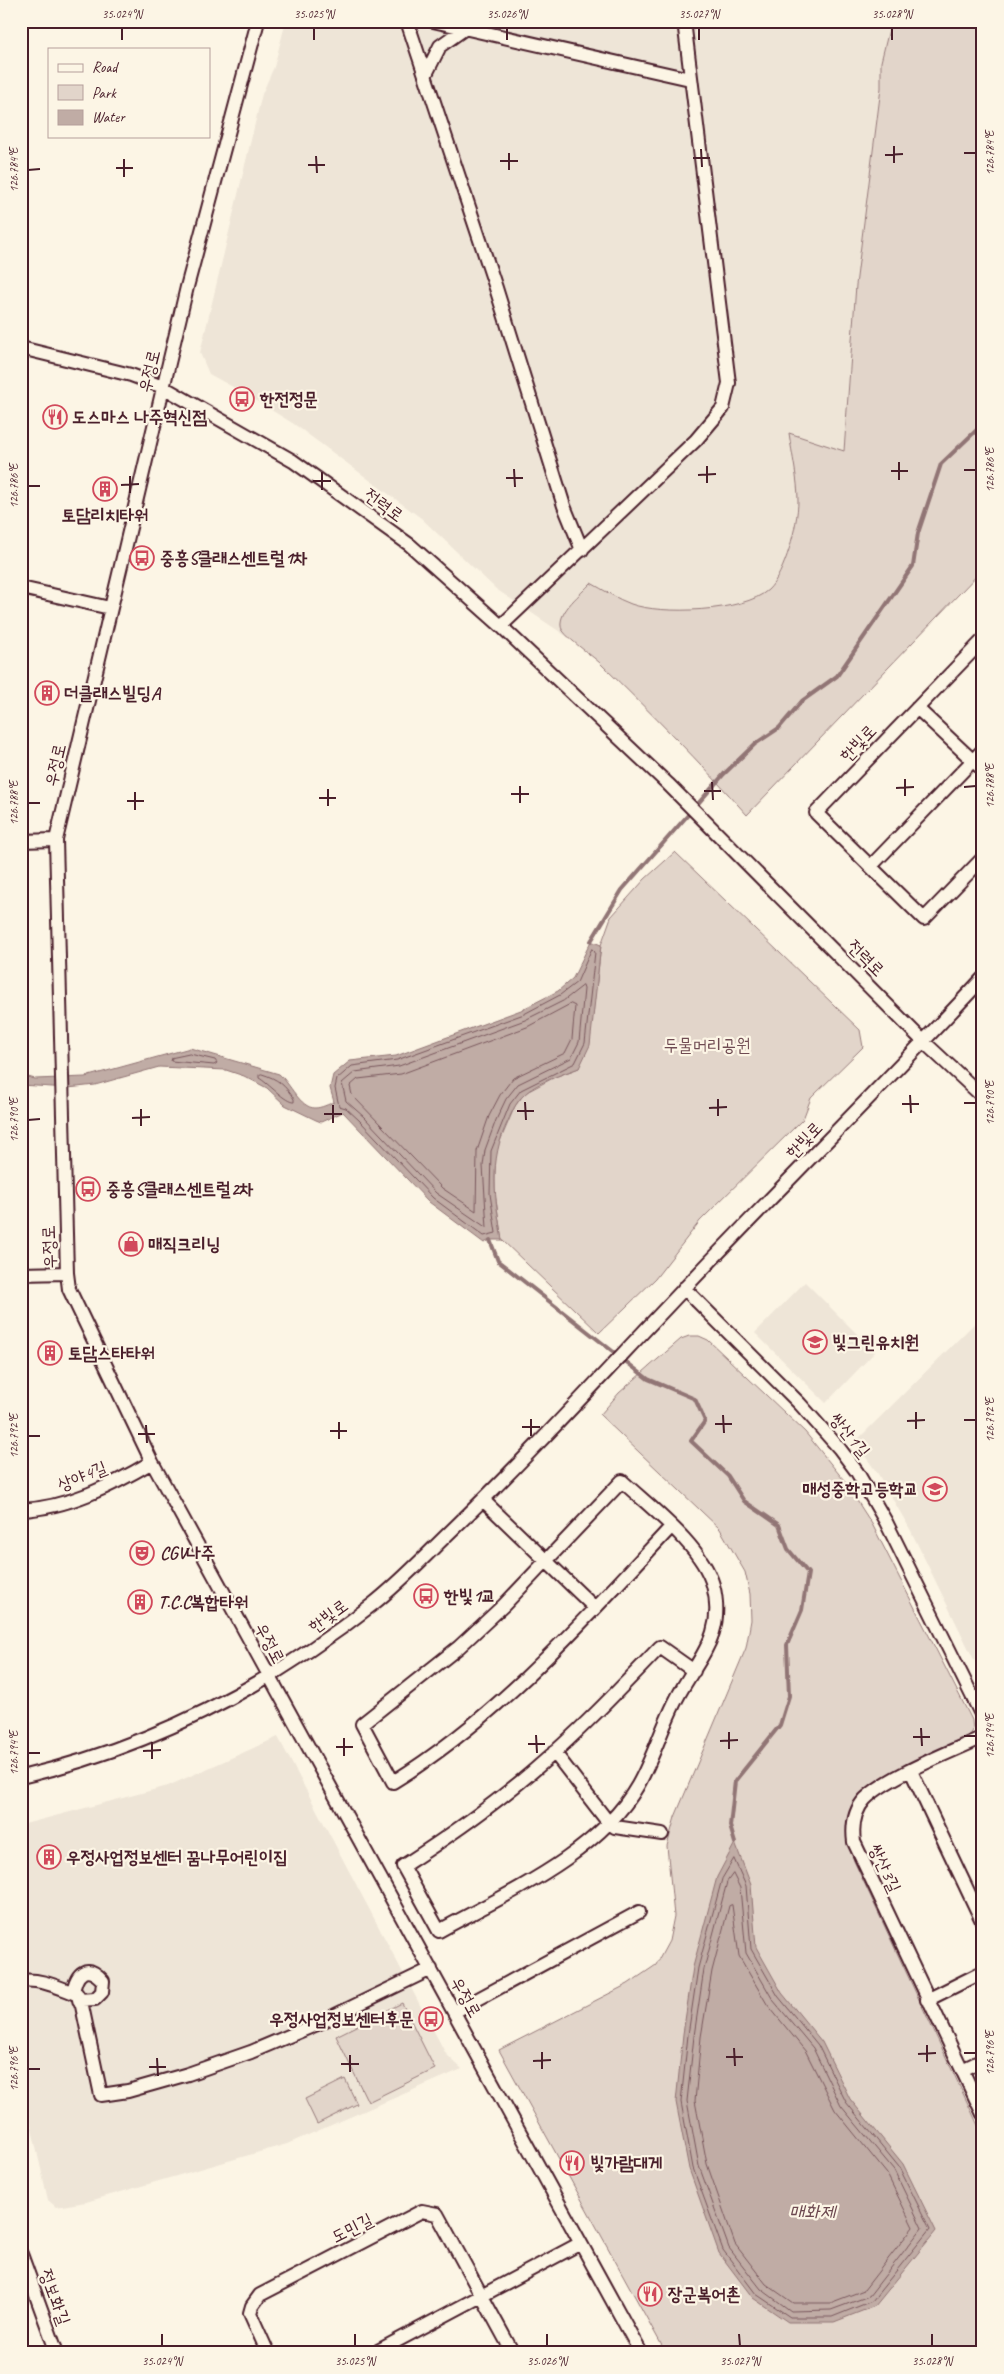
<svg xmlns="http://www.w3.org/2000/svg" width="1004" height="2374" viewBox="0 0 1004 2374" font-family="Caveat,'Poor Story',sans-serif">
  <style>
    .built { fill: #eee5d7 }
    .green { fill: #e2d5ca; stroke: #967a7a }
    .water { fill: #c0aca5; stroke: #917474 }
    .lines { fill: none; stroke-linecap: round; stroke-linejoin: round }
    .shore { stroke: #79575c; stroke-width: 1 }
    .stream { stroke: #917474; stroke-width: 4 }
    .minor-casing { stroke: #4a1f2b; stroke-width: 16 }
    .minor { stroke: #fcf5e5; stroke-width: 12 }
    .ticks { fill: none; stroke: #4a1f2b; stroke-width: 2 }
    .labels { text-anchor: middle; stroke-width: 4.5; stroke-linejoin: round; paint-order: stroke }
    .street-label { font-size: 18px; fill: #4a1f2b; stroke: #fcf5e5 }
    .poi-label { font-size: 18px; font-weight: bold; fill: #4a1f2b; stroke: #fcf5e5; text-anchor: start }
    .park-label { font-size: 18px; fill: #704c53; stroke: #fcf5e5 }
    .water-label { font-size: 19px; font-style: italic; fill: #6d4950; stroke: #fcf5e5 }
    .neatline { fill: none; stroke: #4a1f2b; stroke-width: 2 }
    .ticks-label { font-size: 12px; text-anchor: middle; fill: #4a1f2b }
  </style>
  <rect width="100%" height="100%" fill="#fcf5e5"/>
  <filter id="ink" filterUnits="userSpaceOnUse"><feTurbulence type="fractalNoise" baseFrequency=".02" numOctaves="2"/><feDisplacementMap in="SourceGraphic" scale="10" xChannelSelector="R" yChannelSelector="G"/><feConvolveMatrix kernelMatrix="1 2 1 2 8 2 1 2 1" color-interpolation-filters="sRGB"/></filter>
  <g filter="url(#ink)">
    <path class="built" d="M286 21H891L881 62V88L856 285 835 567 691 752 587 650 496 589 421 518 294 424 242 392 209 374 200 353 262 94 274 67Z
      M805 1282 875 1352 826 1403 755 1333Z
      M983 1315V1678L910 1529 878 1474 855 1442Z
      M278 1737 446 2054 462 2069 287 2144 86 2202 56 2207 48 2200 21 2081V1825L168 1786Z"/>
    <path class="green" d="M891 21H983V569L747 815C700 762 651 713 601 664 592 655 561 635 561 626 559 610 581 594 591 583 604 590 617 599 631 604 661 615 744 612 768 590 785 574 798 524 798 501 798 479 792 455 789 433L844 451 856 285 881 88V62Z
      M675 852 860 1030 863 1047 811 1098 803 1119 700 1221 655 1279 599 1333 502 1240 495 1194V1153L515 1106 525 1093 555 1077 579 1068 597 981 601 945 611 917 645 879Z
      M689 1336H699L708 1340 805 1432 843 1479 872 1524 972 1720 973 1730 969 1738 854 1806 847 1836 854 1861 983 2136V2353H666L499 2050 628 1984 656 1965 669 1941 674 1916 667 1846 675 1817 746 1648 751 1620 750 1594 745 1572 720 1529 600 1415 619 1393 681 1339Z
      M402 2003 435 2069 368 2102 336 2036Z
      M345 2079 357 2104 317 2124 305 2099Z"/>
    <path class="water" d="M591 941 601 945 590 1045 579 1068C563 1074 535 1083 524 1095 516 1102 512 1112 508 1121 488 1162 495 1197 502 1240H490L484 1243 429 1202 343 1112 321 1122 316 1120 285 1105 267 1088 244 1076 226 1070 159 1067 95 1085 68 1088 21 1085V1075L35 1079 85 1077 190 1048 279 1074C290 1083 300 1108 315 1108 321 1108 329 1104 334 1102L330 1088 333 1075 350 1061 396 1056 521 1010 558 991 573 978Z
      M735 1843 751 1885 756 1947 782 1993 822 2042 850 2099 903 2164 936 2231 875 2306 834 2322H788L753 2298 719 2253 689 2169 676 2102 683 2034 693 1967 717 1877Z"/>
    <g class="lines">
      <path class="shore" d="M592 949 595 952 585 1043 575 1063 521 1090 510 1104 491 1151 490 1194 496 1233 484 1236 433 1198 360 1121 346 1108 339 1106 335 1088 337 1079 352 1066 397 1060 524 1014 560 995 577 982Z
        M583 986 584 989 579 1042 571 1058 518 1084 506 1099 496 1120 485 1150 483 1166 487 1228 436 1193 364 1117 346 1101 342 1083 355 1072 399 1066 525 1020 563 1001Z
        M571 1004 575 1006 572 1039 565 1053 513 1078 500 1095 489 1116 477 1151 476 1211 442 1188 352 1095 350 1086 358 1079 401 1074 527 1027Z
        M190 1054 215 1060 217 1063 214 1065 171 1061 172 1058Z
        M262 1074C278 1079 285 1085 294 1099V1102C286 1103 268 1083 259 1078V1075Z
        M734 1859 746 1886 751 1949 778 1996 818 2045 846 2102 899 2167 930 2229 872 2301 832 2317H790L756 2294 723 2250 693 2168 681 2102 688 2035 698 1968 722 1879Z
        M733 1874 740 1888 746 1953 773 2000 813 2048 841 2106 894 2170 922 2228 869 2296 831 2310 791 2311 761 2289 729 2248 699 2166 687 2101 694 2036 704 1969 727 1882Z
        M732 1905 739 1956 767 2004 806 2052 835 2110 887 2174 913 2227 864 2290 830 2303H793L766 2284 735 2244 707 2164 695 2101 701 2037 712 1971 729 1906Z"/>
      <path class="stream" d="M591 941 622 890 724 774 755 744 779 728 802 701 837 676 913 566 918 533 941 464 983 424
        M490 1240 498 1261 648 1379 695 1399 705 1421 691 1441 728 1476 744 1501 779 1525 788 1549 808 1573 802 1610 787 1645 789 1696 780 1725 735 1781 730 1826 735 1843"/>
      <g class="minor-casing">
        <path id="minor" d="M258 21 187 287 56 840 67 1273 69 1289 152 1462 641 2353
          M407 21 496 288 564 506 582 550
          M433 21 690 79
          M425 76 440 46 464 29
          M21 348 131 375 163 387 293 461 410 545 501 626 668 784 924 1042 983 1097
          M21 588 110 608
          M501 626 696 440 723 408 729 383 684 21
          M983 640 816 813 924 919 983 858
          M917 708 983 770
          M21 841 56 840
          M871 866 983 750
          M21 1274 67 1273
          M684 1288 800 1404 839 1448 857 1472 886 1522 983 1718
          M483 1500 595 1608
          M21 1510C68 1508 113 1485 152 1462
          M671 1527C585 1619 501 1715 393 1782L362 1724 459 1647 504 1605 622 1481C651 1508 702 1546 713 1585 725 1631 703 1653 682 1689 664 1719 655 1755 638 1785 599 1854 506 1894 439 1931L403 1866C448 1837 491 1807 532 1772 577 1734 619 1690 660 1647L694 1671
          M983 1737C951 1752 888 1776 865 1799 854 1811 852 1827 854 1842L983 2114
          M554 1752 608 1822 615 1827 662 1834
          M911 1771 983 1923
          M21 1777C151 1747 269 1686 373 1604 401 1582 426 1555 452 1530 532 1453 606 1371 682 1291 781 1186 885 1084 983 978
          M21 1981C40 1978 60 1988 77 1994L82 2006 101 2095 128 2091 188 2074 251 2052 315 2025 431 1969
          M73 1993C76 1973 87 1962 103 1981L102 1992 95 1999 79 2000
          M927 2000 983 1972
          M454 2012 639 1912
          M962 2070 983 2060
          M21 2254 57 2353
          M268 2353 250 2313 252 2306 260 2295 422 2211 437 2214 513 2353
          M374 2353 579 2244"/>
      </g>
      <use href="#minor" class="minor"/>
    </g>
  </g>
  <path class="ticks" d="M122 28V40M314 28V40M507 28V40M699 28V40M892 28V40M894 146V163M701 149 702 167M509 153V170M964 153H976M885 155 903 154M316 156 317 173M693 158H710M124 159V177M500 161H518M308 165H325M116 168H133M28 170 40 169M899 462V480M707 466V483M514 469 515 487M964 470H976M891 471H908M322 472V490M698 475 716 474M130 476V493M506 478H523M313 481H331M121 485 139 484M28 486H40M905 779V796M712 782 713 800M520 786V803M964 787 976 786M896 788 914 787M328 789V806M704 791H721M135 792V810M511 794H529M319 798H336M127 801H144M28 803H40M910 1095 911 1113M718 1099V1116M525 1102 526 1120M964 1103H976M902 1104H919M333 1105V1123M709 1108 727 1107M141 1109V1126M517 1111H534M324 1114H342M132 1118 150 1117M28 1120 40 1119M916 1412V1429M723 1415 724 1433M531 1419V1436M964 1420H976M907 1421 925 1420M339 1422V1439M715 1424H732M146 1425 147 1443M522 1427H540M330 1431H347M138 1434H155M28 1436H40M921 1728 922 1746M729 1732V1749M536 1735 537 1753M964 1736H976M913 1737H930M344 1738V1756M720 1741 738 1740M152 1742V1759M528 1744H545M336 1747H353M143 1751 161 1750M28 1753H40M927 2045V2062M734 2048 735 2066M542 2052V2069M964 2053H976M918 2054 936 2053M350 2055V2072M726 2057H743M157 2058 158 2076M533 2061 551 2060M341 2064H359M149 2067H166M28 2069H40M162 2334V2346M355 2334V2346M547 2334V2346M739 2334 740 2346M932 2334V2346"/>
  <defs>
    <g id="bus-ring" transform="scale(1.25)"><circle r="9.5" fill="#fcf5e5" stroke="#d1495b" stroke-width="1.5"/><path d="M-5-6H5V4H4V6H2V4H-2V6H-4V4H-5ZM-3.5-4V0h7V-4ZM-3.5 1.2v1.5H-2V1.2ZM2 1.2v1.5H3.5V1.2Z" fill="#d1495b"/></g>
    <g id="restaurant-ring" transform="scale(1.25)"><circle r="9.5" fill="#fcf5e5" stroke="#d1495b" stroke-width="1.5"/><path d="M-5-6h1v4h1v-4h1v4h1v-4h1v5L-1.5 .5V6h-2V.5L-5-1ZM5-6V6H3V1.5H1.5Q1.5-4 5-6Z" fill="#d1495b"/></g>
    <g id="building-ring" transform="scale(1.25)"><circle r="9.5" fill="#fcf5e5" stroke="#d1495b" stroke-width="1.5"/><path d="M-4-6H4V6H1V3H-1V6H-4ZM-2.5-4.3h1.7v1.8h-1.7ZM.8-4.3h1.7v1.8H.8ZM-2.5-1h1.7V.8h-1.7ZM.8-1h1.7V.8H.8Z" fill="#d1495b"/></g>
    <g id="shop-ring" transform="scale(1.25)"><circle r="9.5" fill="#fcf5e5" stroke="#d1495b" stroke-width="1.5"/><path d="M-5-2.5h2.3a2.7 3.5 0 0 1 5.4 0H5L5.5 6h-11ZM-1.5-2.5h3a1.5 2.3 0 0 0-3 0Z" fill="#d1495b"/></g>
    <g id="school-ring" transform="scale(1.25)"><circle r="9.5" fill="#fcf5e5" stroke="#d1495b" stroke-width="1.5"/><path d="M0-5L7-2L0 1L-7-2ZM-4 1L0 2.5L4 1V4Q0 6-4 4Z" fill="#d1495b"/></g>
    <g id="theatre-ring" transform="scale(1.25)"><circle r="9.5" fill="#fcf5e5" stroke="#d1495b" stroke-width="1.5"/><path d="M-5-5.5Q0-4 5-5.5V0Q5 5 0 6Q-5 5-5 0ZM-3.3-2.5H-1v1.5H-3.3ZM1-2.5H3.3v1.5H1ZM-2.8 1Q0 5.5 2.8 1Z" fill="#d1495b"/></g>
  </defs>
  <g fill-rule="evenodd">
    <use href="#bus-ring" x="242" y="399"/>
    <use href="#restaurant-ring" x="55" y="417"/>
    <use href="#building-ring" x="105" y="489"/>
    <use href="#bus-ring" x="142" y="558"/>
    <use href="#building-ring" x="47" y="693"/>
    <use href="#bus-ring" x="88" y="1189"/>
    <use href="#shop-ring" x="131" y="1244"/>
    <use href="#school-ring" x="815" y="1342"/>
    <use href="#building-ring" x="50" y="1353"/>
    <use href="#school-ring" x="935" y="1489"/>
    <use href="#theatre-ring" x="142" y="1553"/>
    <use href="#bus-ring" x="426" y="1596"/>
    <use href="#building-ring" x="140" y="1602"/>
    <use href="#building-ring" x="49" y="1857"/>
    <use href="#bus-ring" x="431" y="2019"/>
    <use href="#restaurant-ring" x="572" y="2163"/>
    <use href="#restaurant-ring" x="650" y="2294"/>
  </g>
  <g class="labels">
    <g class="street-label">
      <text transform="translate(149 371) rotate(-76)" y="6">우정로</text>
      <text transform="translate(384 505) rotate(36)" y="6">전력로</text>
      <text transform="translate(858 743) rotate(-46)" y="6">한빛로</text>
      <text transform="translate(55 765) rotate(-77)" y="6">우정로</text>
      <text transform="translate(866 958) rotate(45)" y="6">전력로</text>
      <text transform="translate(804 1140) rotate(-46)" y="6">한빛로</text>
      <text transform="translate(49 1247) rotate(-92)" y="6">우정로</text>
      <text transform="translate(850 1435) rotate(51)" y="6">쌍산1길</text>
      <text transform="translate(82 1476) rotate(-22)" y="6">상야4길</text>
      <text transform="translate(328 1616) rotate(-36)" y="6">한빛로</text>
      <text transform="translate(270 1643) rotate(62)" y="6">우정로</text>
      <text transform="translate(885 1868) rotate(65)" y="6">쌍산3길</text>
      <text transform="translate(466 1997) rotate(61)" y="6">우정로</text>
      <text transform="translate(352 2228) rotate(-27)" y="6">도민길</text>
      <text transform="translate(55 2297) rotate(70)" y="6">정보화길</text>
    </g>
    <g class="poi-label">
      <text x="260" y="405">한전정문</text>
      <text x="72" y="423">도스마스 나주혁신점</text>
      <text x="105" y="521" text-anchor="middle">토담리치타워</text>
      <text x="160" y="564">중흥S클래스센트럴1차</text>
      <text x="64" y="699">더클래스빌딩A</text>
      <text x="106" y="1195">중흥S클래스센트럴2차</text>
      <text x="148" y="1250">매직크리닝</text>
      <text x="832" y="1348">빛그린유치원</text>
      <text x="68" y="1359">토담스타타워</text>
      <text x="918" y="1495" text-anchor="end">매성중학고등학교</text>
      <text x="160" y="1559">CGV나주</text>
      <text x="444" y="1602">한빛1교</text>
      <text x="158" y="1608">T.C.C복합타워</text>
      <text x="66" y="1863">우정사업정보센터 꿈나무어린이집</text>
      <text x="414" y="2025" text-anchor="end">우정사업정보센터후문</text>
      <text x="590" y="2169">빛가람대게</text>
      <text x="668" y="2300">장군복어촌</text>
    </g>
    <g class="park-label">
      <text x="707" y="1051">두물머리공원</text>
    </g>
    <g class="water-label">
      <text x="812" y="2218">매화제</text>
    </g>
  </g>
  <rect width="1004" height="2374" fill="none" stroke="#fcf5e5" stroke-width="55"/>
  <rect x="48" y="48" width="162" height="90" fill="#fcf5e5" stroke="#b59f9b"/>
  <rect x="58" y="64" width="25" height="8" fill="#fcf5e5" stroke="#b59f9b"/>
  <text x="92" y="72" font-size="15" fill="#4a1f2b">Road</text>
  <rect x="58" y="85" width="25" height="15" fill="#e2d5ca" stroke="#b59f9b"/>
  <text x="92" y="98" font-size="15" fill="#4a1f2b">Park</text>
  <rect x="58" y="110" width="25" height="15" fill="#c0aca5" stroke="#b59f9b"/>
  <text x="92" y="122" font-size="15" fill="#4a1f2b">Water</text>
  <rect x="28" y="28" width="948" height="2318" class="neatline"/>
  <g class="ticks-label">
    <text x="122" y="18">35.024°N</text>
    <text x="314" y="18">35.025°N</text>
    <text x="507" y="18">35.026°N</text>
    <text x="699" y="18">35.027°N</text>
    <text x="892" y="18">35.028°N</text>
    <text transform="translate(990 153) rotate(-90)" y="4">126.784°E</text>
    <text transform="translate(14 170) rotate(-90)" y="4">126.784°E</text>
    <text transform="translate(990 470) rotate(-90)" y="4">126.786°E</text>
    <text transform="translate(14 486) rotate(-90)" y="4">126.786°E</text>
    <text transform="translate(990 786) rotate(-90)" y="4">126.788°E</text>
    <text transform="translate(14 803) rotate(-90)" y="4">126.788°E</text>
    <text transform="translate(990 1103) rotate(-90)" y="4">126.790°E</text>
    <text transform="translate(14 1120) rotate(-90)" y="4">126.790°E</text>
    <text transform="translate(990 1420) rotate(-90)" y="4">126.792°E</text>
    <text transform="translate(14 1436) rotate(-90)" y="4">126.792°E</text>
    <text transform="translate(990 1736) rotate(-90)" y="4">126.794°E</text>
    <text transform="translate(14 1753) rotate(-90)" y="4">126.794°E</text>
    <text transform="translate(990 2053) rotate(-90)" y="4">126.796°E</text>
    <text transform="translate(14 2069) rotate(-90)" y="4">126.796°E</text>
    <text x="162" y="2365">35.024°N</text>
    <text x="355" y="2365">35.025°N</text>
    <text x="547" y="2365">35.026°N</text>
    <text x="740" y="2365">35.027°N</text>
    <text x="932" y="2365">35.028°N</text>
  </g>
</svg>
